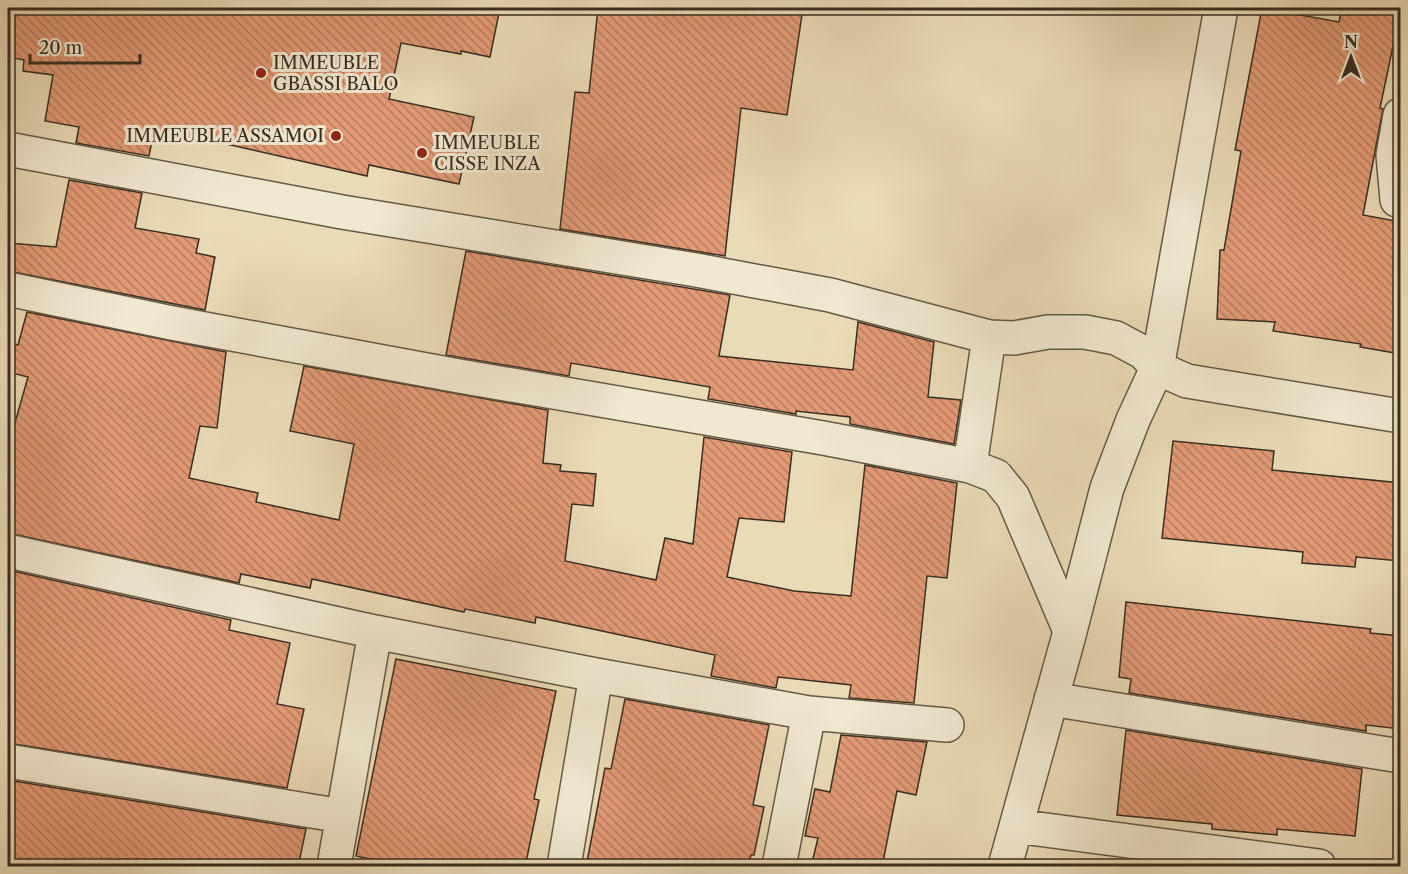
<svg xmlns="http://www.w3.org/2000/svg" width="1408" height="874" viewBox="0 0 1408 874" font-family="'Libre Caslon Text',serif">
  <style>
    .building { fill: url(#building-back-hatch); stroke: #392e21; stroke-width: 1.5 }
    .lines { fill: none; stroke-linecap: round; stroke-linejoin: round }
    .street-casing { stroke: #655946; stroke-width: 36 }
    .street { stroke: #f1e8d0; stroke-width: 33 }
    .poi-dot { fill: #8f2418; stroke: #f1e8d0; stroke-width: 2 }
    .labels { text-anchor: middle; stroke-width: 6; stroke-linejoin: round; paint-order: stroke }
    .poi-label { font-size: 18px; fill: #392e21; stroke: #f1e8d0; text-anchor: start }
  </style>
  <defs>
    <pattern id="building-back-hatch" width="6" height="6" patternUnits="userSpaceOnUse" patternTransform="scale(1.5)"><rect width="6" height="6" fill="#e29a75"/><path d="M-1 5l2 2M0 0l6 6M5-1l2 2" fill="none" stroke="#b87e60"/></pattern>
  </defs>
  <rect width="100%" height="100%" fill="#eadbb7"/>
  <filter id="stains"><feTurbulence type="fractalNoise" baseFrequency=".00333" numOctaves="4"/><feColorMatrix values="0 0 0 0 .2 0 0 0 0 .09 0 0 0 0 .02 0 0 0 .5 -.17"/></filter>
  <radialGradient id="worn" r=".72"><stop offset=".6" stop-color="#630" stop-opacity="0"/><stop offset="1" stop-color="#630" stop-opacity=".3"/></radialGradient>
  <path class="building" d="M31 8H500L490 57 461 51V54L401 43 389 99 474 117 459 184 369 165 367 176 200 138 199 141 153 135 149 156 76 143 79 127 45 121 53 75 23 71 24 60 8 57V9L30 12Z
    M598 8H803L787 115 741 108 725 256 560 229 575 92 589 93Z
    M1262 8 1339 22 1342 8H1401L1380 108 1383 109 1363 215 1401 222V354L1360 347 1361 344 1273 331 1275 322 1217 319 1220 250H1224L1241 151 1235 150Z
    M69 180 142 193 135 228 199 239 196 253 215 257 205 310 8 271 9 243 56 247Z
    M466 251 730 295 719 356 853 370 858 322 934 342 928 397 961 400 954 444 850 424V417L796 411V414L708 399 710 387 571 363 569 376 446 355Z
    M27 312 226 352 217 428 200 426 189 478 258 493 256 502 339 520 354 444 290 431 304 366 548 410 543 463 561 465 560 471 596 474 593 506 572 504 565 561 656 580 665 538 693 544 704 437 792 452 784 522 739 518 727 577 794 591 851 596 865 465 957 483 947 578 927 576 914 703 849 698 851 685 778 677 776 688 711 676 715 655 536 617 535 623 465 609 464 612 312 579 310 588 241 574 239 583 8 533V447L28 377 8 372V342L18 345Z
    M1173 441 1274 451 1272 470 1401 483V561L1356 557 1355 567 1302 563 1303 552 1162 538Z
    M8 570 231 620 229 630 290 643 277 704 304 709 287 788 8 743Z
    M1126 602 1371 629 1370 633 1401 636V729L1366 725V731L1129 693 1131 679 1119 677Z
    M396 659 556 691 534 799 539 800 525 867H464L427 859 425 867H406L356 856Z
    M625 699 769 725 753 805 764 807 754 855H751L748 867H586L605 768 611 769Z
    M1126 730 1362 769 1355 836 1277 829V835L1212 829V824L1117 815Z
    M841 735 927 742 916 795 897 791 882 867H811L818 838 805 836 815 789 830 792Z
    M8 780 306 829 298 867H8Z"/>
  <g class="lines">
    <g class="street-casing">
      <path id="street" d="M1400 115 1393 155 1397 200 1400 201
        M8 149 342 212 696 270 830 295 989 337 1014 338 1048 332H1085L1116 338 1144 353 1157 368 1187 381 1400 416
        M8 289 172 323 459 376 823 438 970 466 996 476 1013 497 1070 631
        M970 466 989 337
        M8 551 375 632 596 675 809 713 947 725
        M1051 699 1400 756
        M8 761 342 816
        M1016 826 1319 866
        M334 866 375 632
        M564 866 596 675
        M779 866 809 713
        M1005 866 1068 639 1107 488 1133 420 1157 368 1221 8"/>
    </g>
    <use href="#street" class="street"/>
  </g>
  <g class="poi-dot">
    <circle cx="261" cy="73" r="6"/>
    <circle cx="336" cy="136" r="6"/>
    <circle cx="422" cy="153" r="6"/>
  </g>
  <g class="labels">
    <g class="poi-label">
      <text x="273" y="69">IMMEUBLE<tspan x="273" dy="21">GBASSI BALO</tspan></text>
      <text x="324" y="142" text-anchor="end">IMMEUBLE ASSAMOI</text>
      <text x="434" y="149">IMMEUBLE<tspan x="434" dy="21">CISSE INZA</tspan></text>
    </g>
  </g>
  <rect width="1408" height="874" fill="none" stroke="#eadbb7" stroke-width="30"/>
  <rect x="9" y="9" width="1390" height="856" fill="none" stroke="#392e21" stroke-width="3"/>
  <rect x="15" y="15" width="1378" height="844" fill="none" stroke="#392e21" stroke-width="1.5"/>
  <g transform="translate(1351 57)" stroke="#f1e8d0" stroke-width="4.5" paint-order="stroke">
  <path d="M0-4.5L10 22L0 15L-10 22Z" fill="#392e21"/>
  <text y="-9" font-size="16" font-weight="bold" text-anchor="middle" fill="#392e21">N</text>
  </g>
  <path d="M30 54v9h110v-9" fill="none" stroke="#392e21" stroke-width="3"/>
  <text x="39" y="54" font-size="18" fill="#392e21" stroke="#f1e8d0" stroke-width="4.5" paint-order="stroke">20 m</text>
  <rect width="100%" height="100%" filter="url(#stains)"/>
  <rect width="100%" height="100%" fill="url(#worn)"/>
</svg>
